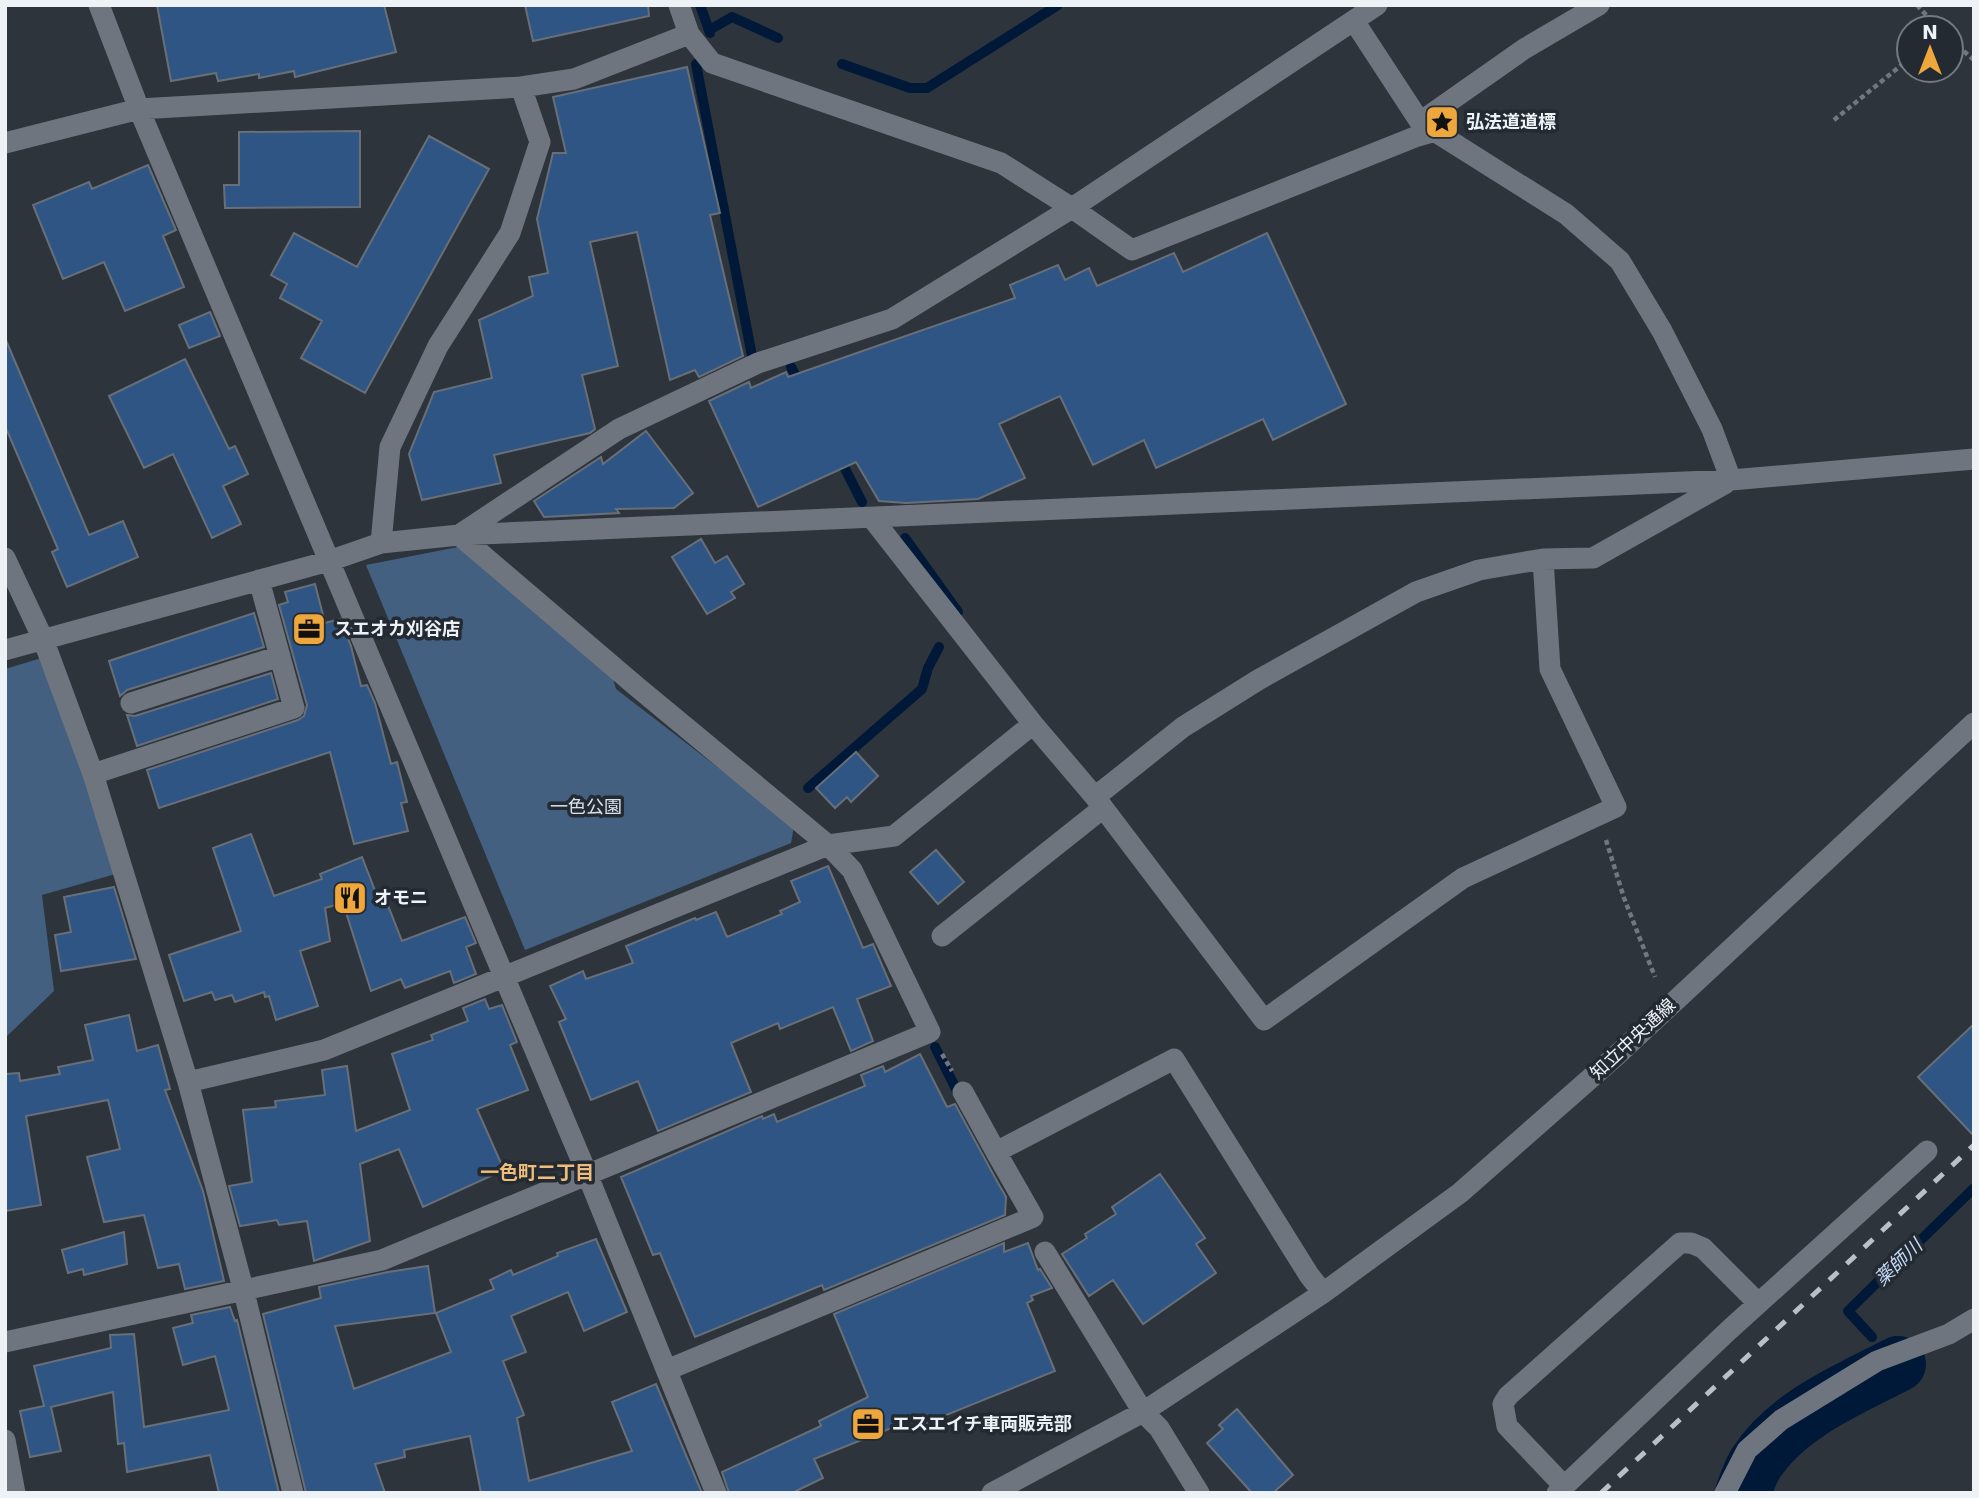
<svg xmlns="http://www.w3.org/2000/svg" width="1979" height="1498" viewBox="0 0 1979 1498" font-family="'DejaVu Sans','Noto Sans JP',sans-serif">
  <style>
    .green { fill: #446080 }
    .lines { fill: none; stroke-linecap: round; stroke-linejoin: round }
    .stream { stroke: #001938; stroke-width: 10 }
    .river { stroke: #001938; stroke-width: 56 }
    .building { fill: #2e5583; stroke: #686f78; stroke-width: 2 }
    .path { stroke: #71777e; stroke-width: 4.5; stroke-dasharray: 5 3.5; stroke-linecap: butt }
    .minor { stroke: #6e757e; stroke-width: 21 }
    .rail { stroke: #bbc0c6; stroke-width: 5; stroke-dasharray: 12 12; stroke-linecap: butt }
    .labels { text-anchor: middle; stroke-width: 7; stroke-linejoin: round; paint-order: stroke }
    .poi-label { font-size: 18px; font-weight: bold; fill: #edf2f7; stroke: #242a32; text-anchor: start }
    .park-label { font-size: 18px; fill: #d6e2f0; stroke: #242a32 }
    .street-label { font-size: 18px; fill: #edf2f7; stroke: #242a32 }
    .neighbourhood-label { font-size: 19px; font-weight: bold; fill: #eebc7b; stroke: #242a32 }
    .water-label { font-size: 19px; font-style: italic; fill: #c3daf7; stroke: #242a32 }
  </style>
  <rect width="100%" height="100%" fill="#2e343c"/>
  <path class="green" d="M458 547 612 676 616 689 794 826 791 843 525 950 366 565Z
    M45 657 119 873 42 895 54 991 5 1038V669Z"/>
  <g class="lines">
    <path class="stream" d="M700 5 710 33
      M711 29 732 17 778 38
      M696 64 752 356
      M842 64 910 88H927L1058 5
      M791 367 801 385
      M839 457 862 502
      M905 538 958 612
      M808 788 922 689 928 668 939 647
      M935 1047 960 1097
      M1872 1337 1848 1311 1974 1188"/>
    <path class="river" d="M1743 1493C1747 1483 1750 1472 1756 1463 1788 1414 1848 1390 1898 1364"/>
  </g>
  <path class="building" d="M157 5H384L396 52 295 77 294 71 259 78V74L218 81 216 73 171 81Z
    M525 5H648L649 16 533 41Z
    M687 67 720 213 710 215 743 356 699 377 695 370 670 380 637 232 590 242 618 366 582 375 595 429 590 433 494 455 501 483 422 500 409 454 434 392 492 378 479 320 533 296 529 277 548 273 537 219 553 153H566L553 97Z
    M360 131V207L225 208 224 185H239V132Z
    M429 136 489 169 365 393 301 358 322 321 280 298 287 284 271 275 294 233 357 267Z
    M148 165 176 230 163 236 184 287 125 311 104 262 63 279 33 205 89 182 92 189Z
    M1267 233 1346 404 1273 440 1263 419 1156 468 1144 440 1093 465 1060 396 999 424 1025 478 978 499 906 503 879 501 856 462 758 507 709 401 749 382 751 388 786 372 788 377 1015 298 1010 285 1058 265 1065 280 1089 268 1097 286 1174 253 1183 272Z
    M210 312 220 336 189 348 179 325Z
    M5 338 89 535 123 521 138 557 67 587 52 552 58 549 5 426Z
    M185 359 229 449 235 446 248 474 223 486 241 524 212 538 173 454 144 468 109 396Z
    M646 431 693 493 674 508 616 509 619 513 544 517 534 501 601 457 603 464Z
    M701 539 715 563 727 556 744 584 731 592 735 598 707 614 672 557Z
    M315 584 325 623 340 619 351 646 361 686 367 685 375 703 391 764 397 762 407 802 401 803 408 831 354 844 330 752 159 808 147 770 298 720 304 716 307 705 279 605 288 602 285 592Z
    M254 613 264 647 127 690 120 696 109 661Z
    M271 673 278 699 137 746 127 715 135 716Z
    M856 752 878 776 851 802 847 797 835 808 816 788Z
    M251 834 274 896 322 879 320 874 362 857 381 906 387 903 402 941 465 917 476 943 466 947 476 974 454 983 450 971 405 988 401 979 371 991 343 903 325 908 330 941 300 951 318 1006 276 1020 269 996 265 997 264 992 235 1002 232 995 215 1000 212 992 184 1001 169 955 241 931 213 848Z
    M936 850 964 882 938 904 910 872Z
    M828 866 863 948 873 944 891 986 857 999 873 1041 851 1051 833 1007 780 1029 778 1023 731 1043 751 1092 658 1131 638 1081 591 1100 559 1022 566 1019 550 986 583 971 586 979 633 963 626 946 695 918 696 920 716 912 727 937 782 914 780 911 800 902 791 881Z
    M114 887 136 959 61 971 55 935 71 932 64 897Z
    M485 999 489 1009 502 1005 517 1042 510 1045 528 1090 477 1109 504 1170 423 1207 399 1149 360 1164 370 1241 314 1261 307 1221 279 1225 277 1220 240 1226 229 1186 252 1182 243 1110 276 1107 275 1101 325 1095 322 1070 347 1066 356 1131 410 1110 392 1054 433 1040 431 1035 468 1021 463 1008Z
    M129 1015 137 1051 158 1045 170 1089 165 1090 203 1191 224 1281 185 1289 179 1264 158 1268 144 1215 104 1222 87 1157 120 1149 108 1100 26 1116 41 1205 5 1211V1074L19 1073 20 1081 60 1074 58 1067 93 1060 85 1025Z
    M1974 1024V1136L1918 1077Z
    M920 1054 947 1107 955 1104 998 1183 1006 1197 1005 1215 824 1290 822 1285 695 1337 660 1253 653 1255 621 1177 762 1116 763 1119 774 1114 777 1122 865 1086 861 1075 883 1066 885 1072Z
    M1160 1174 1205 1238 1196 1244 1216 1273 1143 1324 1113 1280 1089 1296 1062 1254 1087 1238 1085 1234 1116 1214 1112 1207Z
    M124 1232 127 1264 84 1275 83 1269 68 1273 62 1250Z
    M596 1239 627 1312 584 1331 568 1292 511 1316 526 1352 503 1361 524 1415 517 1418 529 1481 632 1451 612 1402 656 1384 702 1493H481L470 1436 404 1450 405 1457 375 1464 385 1493H306L263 1314 321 1298 319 1287 388 1272 428 1266 435 1313 335 1326 354 1389 451 1352 436 1313 494 1289 490 1280 511 1270 513 1275 558 1256 557 1253Z
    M1004 1243V1252L1028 1243 1038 1270 1040 1269 1052 1288 1031 1296 1033 1300 1027 1303 1055 1371 924 1424 921 1416 814 1459 823 1478 792 1493H729L722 1472 821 1426 819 1421 868 1397 834 1314Z
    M230 1307 235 1321 237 1320 279 1493H219L210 1455 127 1472 124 1443 118 1444 113 1392 51 1407 61 1451 30 1457 20 1411 44 1406 34 1366 111 1348 110 1335 134 1334 144 1427 229 1410 215 1356 183 1365 173 1328 193 1323 191 1315Z
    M1237 1409 1293 1475 1273 1493H1252L1207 1443 1223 1429 1219 1425Z"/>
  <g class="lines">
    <path class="path" d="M1917 5 1938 28
      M1951 40 1974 60
      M1834 120 1909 59
      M1606 840 1624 898 1655 977
      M942 1054 952 1071"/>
    <path class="minor" d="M99 5 139 109 588 1176 716 1493
      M679 5 689 34 712 63 1001 163 1072 208 1132 250 1415 137 1436 131
      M1354 21 1420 122 1566 214 1620 261 1662 331 1712 429 1731 480
      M1420 122 1524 49 1599 5
      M5 143 139 109 521 87 574 79 689 34
      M872 518 1033 724 1095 797 1264 1020 1463 878 1616 807 1550 669 1543 559 1479 570 1416 592 1258 680 1183 727 1095 797
      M381 543 390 447 438 346 510 233 540 142 521 87
      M5 558 43 639 93 774 188 1082 244 1292 293 1493
      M1543 559 1593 558 1726 483
      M5 650 329 561 381 543 459 535 1731 480 1974 459
      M131 703 280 656
      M93 774 294 708 259 580
      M942 936 1103 808
      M188 1082 324 1050 828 845 894 836 1033 724
      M963 1092 996 1152
      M1045 1252 1143 1412 1159 1428 1199 1493
      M5 1342 382 1260 930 1032 852 870 828 845 636 686 459 535 619 429 758 363 892 319 1072 208 1377 5
      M667 1370 1031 1218 1033 1217 996 1152 1174 1059 1309 1275 1323 1293
      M5 1440 15 1493
      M1564 1486 1507 1426 1503 1404 1508 1396 1680 1243H1691L1703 1248 1758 1303
      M992 1493 1143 1412 1323 1293 1460 1193 1617 1055 1974 723
      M1557 1493 1728 1331 1927 1151
      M1725 1493 1747 1450 1781 1420 1877 1361 1949 1334 1974 1319"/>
    <path class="rail" d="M1601 1493 1974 1145"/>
  </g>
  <defs>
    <g id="sight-square" transform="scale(1.75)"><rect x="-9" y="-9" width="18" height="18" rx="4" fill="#eea73c" stroke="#242a32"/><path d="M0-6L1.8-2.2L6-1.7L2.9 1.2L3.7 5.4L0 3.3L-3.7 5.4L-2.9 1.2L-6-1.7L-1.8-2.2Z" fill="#111"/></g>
    <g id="office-square" transform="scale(1.75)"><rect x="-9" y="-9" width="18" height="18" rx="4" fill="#eea73c" stroke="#242a32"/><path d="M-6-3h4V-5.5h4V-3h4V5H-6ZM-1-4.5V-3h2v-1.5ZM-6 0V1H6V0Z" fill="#111"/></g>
    <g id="restaurant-square" transform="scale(1.75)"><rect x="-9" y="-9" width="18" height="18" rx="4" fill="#eea73c" stroke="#242a32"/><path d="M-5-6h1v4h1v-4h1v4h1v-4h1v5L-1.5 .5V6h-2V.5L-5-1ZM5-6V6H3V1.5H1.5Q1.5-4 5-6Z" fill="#111"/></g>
  </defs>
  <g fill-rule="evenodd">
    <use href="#sight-square" x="1442" y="122"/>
    <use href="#office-square" x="309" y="629"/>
    <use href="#restaurant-square" x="350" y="898"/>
    <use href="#office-square" x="868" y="1424"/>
  </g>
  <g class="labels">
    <g class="poi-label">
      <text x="1466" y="128">弘法道道標</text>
      <text x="334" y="635">スエオカ刈谷店</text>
      <text x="374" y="904">オモニ</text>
      <text x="892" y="1430">エスエイチ車両販売部</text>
    </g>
    <g class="park-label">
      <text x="586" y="813">一色公園</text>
    </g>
    <g class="street-label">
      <text transform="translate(1633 1039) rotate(-43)" y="6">知立中央通線</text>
    </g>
    <g class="neighbourhood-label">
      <text x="537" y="1179">一色町二丁目</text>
    </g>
    <g class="water-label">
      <text transform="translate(1898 1262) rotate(-44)" y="7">薬師川</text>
    </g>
  </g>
  <rect width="1979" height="1498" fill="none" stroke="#edf2f7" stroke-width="14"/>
  <g transform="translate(1930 49)"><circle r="33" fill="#242a32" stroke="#747a81" stroke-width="2"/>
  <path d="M0-5L12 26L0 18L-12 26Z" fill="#eea73c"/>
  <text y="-10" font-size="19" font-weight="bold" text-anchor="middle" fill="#edf2f7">N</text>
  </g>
</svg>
